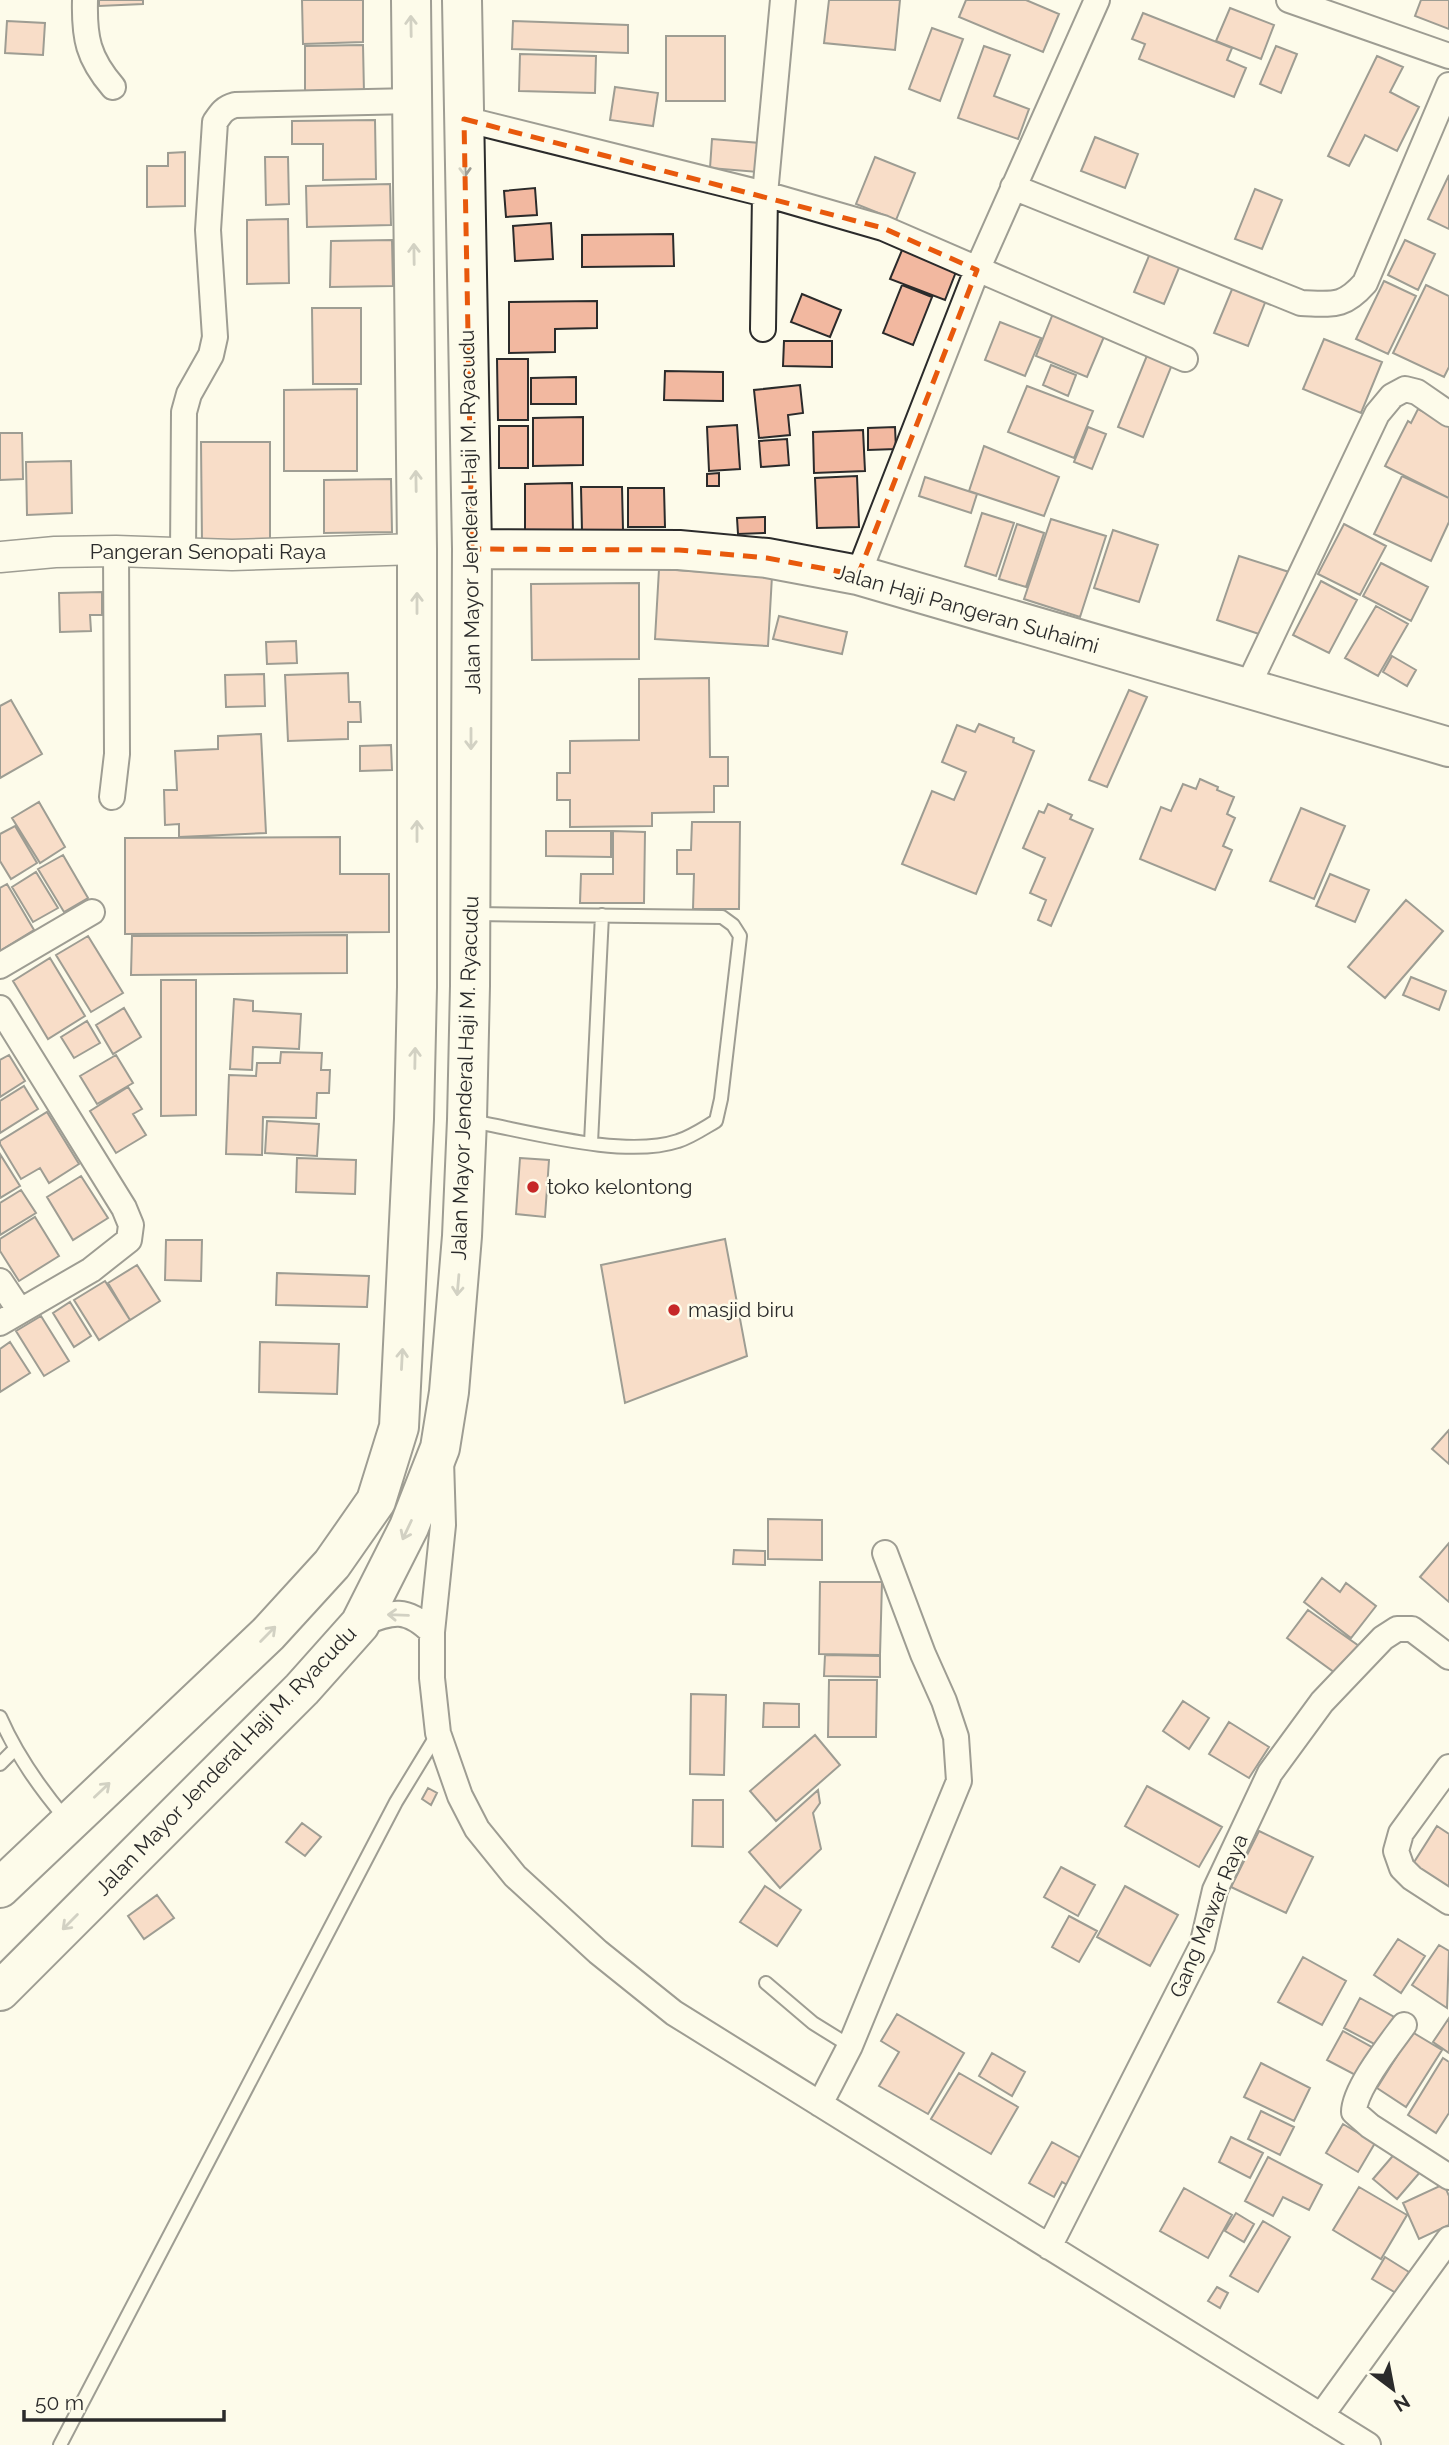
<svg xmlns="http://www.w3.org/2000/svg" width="1449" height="2445" viewBox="0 0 1449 2445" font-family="Raleway,sans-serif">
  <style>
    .building { fill: #f2b8a0; stroke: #2b2b2b; stroke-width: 2 }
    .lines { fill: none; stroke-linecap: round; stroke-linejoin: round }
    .service-casing { stroke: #2b2b2b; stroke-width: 16 }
    .minor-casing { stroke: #2b2b2b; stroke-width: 28 }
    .tertiary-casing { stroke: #2b2b2b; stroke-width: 33 }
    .primary-casing { stroke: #2b2b2b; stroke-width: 42 }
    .service { stroke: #fdfbea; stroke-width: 12 }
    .minor { stroke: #fdfbea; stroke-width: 24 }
    .tertiary { stroke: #fdfbea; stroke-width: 30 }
    .primary { stroke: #fdfbea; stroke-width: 38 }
    .oneway { stroke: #9e9d94 }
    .marked { fill: none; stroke: #e8590c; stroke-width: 5; stroke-dasharray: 14 9; stroke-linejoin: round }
    .poi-dot { fill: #c62828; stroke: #fdfbea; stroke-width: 2.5 }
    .labels { text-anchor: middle; stroke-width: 5; stroke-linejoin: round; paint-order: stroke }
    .street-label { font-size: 21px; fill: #2b2b2b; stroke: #fdfbea }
    .poi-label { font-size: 21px; fill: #2b2b2b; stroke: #fdfbea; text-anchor: start }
  </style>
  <rect width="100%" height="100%" fill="#fdfbea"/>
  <path class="building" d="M99 0H143V4L99 6Z
    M302 0H363V42L303 44Z
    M829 0H900L895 50 824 43Z
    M966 0H1026L1059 14 1043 52 959 17Z
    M1421 0H1449V29L1415 16Z
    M1230 8 1274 25 1261 59 1216 41Z
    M1143 13 1232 48 1227 60 1246 68 1234 97 1139 59 1145 44 1132 39Z
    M7 21 45 23 43 55 5 53Z
    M513 21 628 25V53L512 49Z
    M932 28 963 39 940 101 909 89Z
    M666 36H725V101H666Z
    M363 45 364 93 305 95V46Z
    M984 46 1010 55 994 96 1029 109 1018 139 958 118Z
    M1276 46 1297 54 1281 93 1260 84Z
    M520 54 596 56 595 93 519 91Z
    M1377 56 1403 67 1390 92 1419 107 1397 151 1365 135 1349 166 1328 156Z
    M615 87 658 93 653 126 610 120Z
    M375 120 376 179 323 180V144H292V121Z
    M1095 137 1138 154 1125 188 1081 171Z
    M712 139 760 143 758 172 710 168Z
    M185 152V206L147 207V166H168V153Z
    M265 157H288L289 204 266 205Z
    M875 157 915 173 896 220 856 204Z
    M1449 175V229L1428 219Z
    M390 184 391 225 307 227 306 186Z
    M535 188 537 215 506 217 504 191Z
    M1255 189 1282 200 1262 249 1235 239Z
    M288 219 289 283 247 284V220Z
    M551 223 553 259 515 261 513 226Z
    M673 234 674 266 582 267V235Z
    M392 240 393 286 330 287 331 241Z
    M1405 240 1435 254 1418 290 1388 275Z
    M905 243 959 264 945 300 890 279Z
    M1151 251 1181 263 1164 304 1134 292Z
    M1384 281 1416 296 1388 354 1356 339Z
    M1235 282 1268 295 1248 346 1214 333Z
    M902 285 932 297 913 345 883 333Z
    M1426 285 1449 296V367L1444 377 1393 353Z
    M802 294 841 310 830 337 791 322Z
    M597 301V328L555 329V352L509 353V302Z
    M312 308H361V384H313Z
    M1054 311 1106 332 1087 377 1036 356Z
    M1000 322 1041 338 1025 376 985 360Z
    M1324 339 1382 362 1361 413 1303 389Z
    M784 341H832V367L783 366Z
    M1148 353 1173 362 1143 437 1118 427Z
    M497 359H528V420H498Z
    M1051 365 1076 375 1068 396 1043 385Z
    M665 371 723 372V401L664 400Z
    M576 377V404H531V378Z
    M800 385 803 413 788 415 790 435 759 438 754 390Z
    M1027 386 1093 411 1074 458 1008 432Z
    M357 389V471H284V390Z
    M1418 409 1449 424V498L1385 466 1408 421 1411 423Z
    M583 417V465L533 466V418Z
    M737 425 740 469 709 471 707 427Z
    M499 426H528V468H499Z
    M895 427 896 449 868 450V428Z
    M1088 427 1106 434 1092 469 1074 462Z
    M863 430 865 471 814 473 813 432Z
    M0 433H22L23 479 0 480Z
    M787 439 789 465 761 467 759 441Z
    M201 442H270V542L202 543Z
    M984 446 1059 477 1044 516 969 491Z
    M71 461 72 513 27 515 26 462Z
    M719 473V486H707V474Z
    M857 476 859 527 817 528 815 478Z
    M1402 476 1449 498V522L1431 561 1374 534Z
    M925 477 977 494 971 513 919 496Z
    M391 479 392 532 324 533V480Z
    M572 483 573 532 525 533V484Z
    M581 487H622L623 530 582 531Z
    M628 488H664L665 527H628Z
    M982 513 1014 523 996 576 965 566Z
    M765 517V533L738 534 737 518Z
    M1051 519 1106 536 1080 617 1024 599Z
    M1017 524 1044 533 1026 587 999 579Z
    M1344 524 1386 546 1360 595 1318 574Z
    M1113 530 1158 545 1139 602 1094 588Z
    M1239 556 1289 572 1268 637 1217 620Z
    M1381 563 1428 587 1411 621 1363 596Z
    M659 569 772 576 768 646 655 639Z
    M1321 581 1357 600 1329 653 1293 635Z
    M639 583V659L532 660 531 584Z
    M102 592V615H90L91 631 60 632 59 593Z
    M1376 606 1408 624 1378 676 1345 658Z
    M779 616 847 632 842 654 773 639Z
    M296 641 297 663 267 664 266 642Z
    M1392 656 1416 670 1407 686 1383 672Z
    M348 673 349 702H360L361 722H348V739L288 741 285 675Z
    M264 674 265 706 226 707 225 675Z
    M709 678 710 757H728V786H714V812L652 813V826L570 827V800H557V773H570V741L639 740V679Z
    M1129 690 1147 697 1107 787 1089 780Z
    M11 700 42 754 0 778V706Z
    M979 724 1014 738 1013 742 1034 751 976 894 902 864 932 791 954 800 966 772 942 762 957 725 975 732Z
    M261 734 266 833 179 837V824L165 825 164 790H177L175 751 218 749V736Z
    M391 745 392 770 360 771V746Z
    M1200 779 1218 787 1217 790 1234 797 1227 814 1235 818 1223 846 1232 850 1215 890 1140 859 1161 807 1171 811 1183 784 1196 789Z
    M39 802 65 847 40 863 12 818Z
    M1048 804 1072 815 1070 819 1093 829 1051 926 1038 920 1046 900 1030 893 1045 858 1023 848 1039 811 1044 813Z
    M1301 808 1345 826 1314 899 1270 881Z
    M692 822H740L739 909H693L694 874H677V850H691Z
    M15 826 37 863 11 879 0 861V834Z
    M546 831H611V857L546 856Z
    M613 831 645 832 644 903H580L581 874H613Z
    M340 837V874H389V932L125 934V838Z
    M63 855 88 898 64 912 38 869Z
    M36 872 58 908 33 922 12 887Z
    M1330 874 1369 890 1355 922 1316 906Z
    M7 884 34 930 0 951V888Z
    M1406 900 1443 931 1385 998 1348 967Z
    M347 935V973L131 975 132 936Z
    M88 936 123 993 91 1012 56 955Z
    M50 958 85 1016 48 1039 13 981Z
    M1411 977 1446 991 1439 1010 1403 995Z
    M161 980H196V1115L161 1116Z
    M234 999 253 1001V1011L301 1014 299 1049 253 1047 252 1070 230 1069Z
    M124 1008 141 1037 113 1054 96 1025Z
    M87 1021 100 1043 74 1058 61 1037Z
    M281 1052 322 1053 321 1070H330L329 1093H317L316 1118 263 1117 262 1155 226 1154 229 1075 256 1076 257 1063H280Z
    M9 1055 25 1081 0 1097V1060Z
    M116 1055 133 1083 97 1104 80 1076Z
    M24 1086 38 1109 0 1133V1101Z
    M128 1087 142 1109 133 1114 146 1135 116 1153 90 1111Z
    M47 1112 79 1164 49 1183 40 1168 21 1179 0 1144V1141Z
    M267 1121 319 1124 317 1156 265 1153Z
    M0 1154 20 1186 0 1198Z
    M297 1158 356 1160 355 1194 296 1192Z
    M520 1158 549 1160 545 1217 516 1214Z
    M81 1176 108 1218 73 1240 47 1197Z
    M21 1190 36 1213 0 1235V1203Z
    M35 1217 59 1256 19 1281 0 1251V1239Z
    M725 1239 747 1356 625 1403 601 1265Z
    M166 1240H202L201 1281 165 1280Z
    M137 1265 160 1301 130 1320 108 1283Z
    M277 1273 369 1276 367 1307 276 1305Z
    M105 1281 130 1320 99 1340 74 1300Z
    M70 1302 91 1336 74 1347 53 1313Z
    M41 1316 69 1361 44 1376 16 1331Z
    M10 1342 30 1373 0 1392V1349Z
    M260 1342 339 1344 337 1394 259 1392Z
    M1449 1430V1464L1432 1449Z
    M768 1519 822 1520V1560L768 1559Z
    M1449 1543V1602L1420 1577Z
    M734 1550 765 1551V1565L733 1564Z
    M1322 1578 1340 1592 1346 1583 1376 1606 1351 1638 1304 1602Z
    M820 1582H882L880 1655 819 1654Z
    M1308 1610 1359 1646 1338 1675 1287 1638Z
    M825 1655 880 1656V1677L824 1676Z
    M829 1680H877L876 1737H828Z
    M691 1694 726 1695 724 1775 690 1774Z
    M1183 1701 1209 1718 1189 1749 1163 1731Z
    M764 1703 799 1704V1727H763Z
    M1229 1722 1269 1747 1249 1778 1209 1754Z
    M815 1735 840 1765 776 1821 750 1791Z
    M1147 1786 1222 1827 1199 1867 1125 1826Z
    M428 1788 437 1793 431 1805 422 1799Z
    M818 1790 820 1803 813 1813 821 1849 780 1888 749 1852Z
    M693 1800H723V1847L692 1846Z
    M302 1823 321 1837 305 1856 286 1842Z
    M1437 1826 1449 1834V1891L1411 1867Z
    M1259 1831 1313 1857 1286 1913 1231 1887Z
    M1061 1867 1095 1885 1078 1916 1044 1897Z
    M765 1886 801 1910 777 1946 740 1922Z
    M1125 1886 1178 1915 1150 1966 1097 1937Z
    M157 1895 174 1918 144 1939 128 1916Z
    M1069 1916 1097 1931 1079 1962 1052 1947Z
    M1398 1939 1425 1956 1401 1993 1374 1975Z
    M1439 1945 1449 1951 1447 2008 1412 1985Z
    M1303 1957 1346 1981 1322 2025 1278 2002Z
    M1360 1998 1396 2018 1380 2047 1344 2028Z
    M897 2014 964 2053 928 2114 879 2086 899 2052 881 2041Z
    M1449 2018V2053L1433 2042Z
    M1343 2031 1377 2050 1361 2078 1327 2060Z
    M1412 2032 1442 2050 1406 2107 1377 2088Z
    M992 2053 1025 2072 1012 2096 979 2076Z
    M1443 2058 1449 2062V2113L1436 2133 1408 2115Z
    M1261 2063 1310 2088 1294 2121 1244 2097Z
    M959 2073 1018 2107 991 2154 931 2119Z
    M1261 2111 1294 2127 1280 2155 1248 2139Z
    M1343 2124 1375 2143 1358 2172 1326 2153Z
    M1231 2137 1263 2153 1250 2178 1219 2162Z
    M1052 2142 1084 2160 1069 2186 1062 2182 1054 2197 1029 2183Z
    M1397 2151 1421 2171 1397 2199 1373 2179Z
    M1268 2157 1322 2185 1309 2210 1283 2197 1273 2216 1245 2201Z
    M1444 2184 1449 2196V2225L1419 2239 1403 2203Z
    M1359 2187 1407 2215 1381 2259 1333 2230Z
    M1184 2188 1232 2215 1208 2258 1160 2231Z
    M1236 2213 1254 2224 1244 2242 1225 2231Z
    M1263 2221 1290 2237 1258 2292 1230 2276Z
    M1385 2257 1409 2272 1396 2293 1372 2279Z
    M1217 2287 1228 2293 1220 2308 1208 2301Z"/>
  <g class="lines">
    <g class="service-casing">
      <path id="service" d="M471 1121C528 1131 624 1159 678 1141 691 1137 704 1128 716 1121L721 1099 740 936 733 925 722 917 475 914
        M591 1143 602 915
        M0 1717C17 1756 39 1787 66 1819
        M0 1764 14 1750
        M766 1983 813 2023 850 2046
        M60 2445 396 1802 438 1733"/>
    </g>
    <g class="minor-casing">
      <path id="minor" d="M85 0C84 38 88 58 113 87
        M1289 0 1449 56
        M464 119 765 194 883 228 1185 359
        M1013 187 1301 303C1333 304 1343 308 1365 283L1449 85
        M763 329 765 194 783 0
        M183 554 184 412 189 394 211 355 215 337 208 230 215 122C221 113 224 108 235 105L413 101
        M858 575 977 270 1097 0
        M1246 690 1377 414 1392 396 1405 389 1417 392 1449 414
        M112 797 117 754 116 551
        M0 966 92 912
        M0 1008 124 1208 131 1225 129 1240 91 1270 0 1323
        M0 1281 20 1311
        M441 1460 443 1525 432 1632V1678L438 1733 460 1796 477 1829 515 1876 598 1952 674 2013 1368 2445
        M360 1624C392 1612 405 1606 432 1632
        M1449 1767 1401 1833 1396 1851 1402 1868 1412 1878 1449 1902
        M1404 2025C1390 2044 1354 2089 1354 2112L1370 2126 1449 2177
        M820 2104 850 2046 959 1781 956 1737 944 1701 923 1654 885 1553
        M1049 2247 1202 1946 1215 1890 1270 1773 1322 1702 1383 1638 1397 1629H1412L1449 1657
        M1321 2416 1449 2239"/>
    </g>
    <g class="tertiary-casing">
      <path id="tertiary" d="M0 557 55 552 116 551 232 555 417 549"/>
    </g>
    <g class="primary-casing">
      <path id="primary" d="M472 549 679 550 767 558 858 575 1449 747
        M0 1888 268 1634 332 1564 376 1501 399 1427 414 1119 417 987V549L411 0
        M0 1991 302 1689 360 1624 409 1527 440 1448 449 1392 462 1236 467 1120 470 986 472 549 462 0"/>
    </g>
    <use href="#service" class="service"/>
    <use href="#minor" class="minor"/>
    <use href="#tertiary" class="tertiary"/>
    <use href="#primary" class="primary"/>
  </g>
  <defs><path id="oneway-shaft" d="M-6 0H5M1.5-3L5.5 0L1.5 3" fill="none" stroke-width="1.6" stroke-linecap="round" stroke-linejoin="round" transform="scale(1.75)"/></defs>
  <g class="oneway">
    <use href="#oneway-shaft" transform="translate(411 26) rotate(-91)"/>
    <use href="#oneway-shaft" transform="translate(465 166) rotate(89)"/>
    <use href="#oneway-shaft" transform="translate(414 254) rotate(-91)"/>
    <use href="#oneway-shaft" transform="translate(416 481) rotate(-91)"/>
    <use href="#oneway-shaft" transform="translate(417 603) rotate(-90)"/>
    <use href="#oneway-shaft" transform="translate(471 739) rotate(90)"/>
    <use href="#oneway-shaft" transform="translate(417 831) rotate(-90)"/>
    <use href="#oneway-shaft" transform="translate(415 1058) rotate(-89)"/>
    <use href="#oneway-shaft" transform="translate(458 1285) rotate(95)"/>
    <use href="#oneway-shaft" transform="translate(402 1359) rotate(-87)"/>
    <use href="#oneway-shaft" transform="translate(407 1530) rotate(115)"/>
    <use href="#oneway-shaft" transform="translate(398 1615) rotate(-178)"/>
    <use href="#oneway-shaft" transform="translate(268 1634) rotate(-45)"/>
    <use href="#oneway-shaft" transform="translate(102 1790) rotate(-43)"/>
    <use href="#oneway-shaft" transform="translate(70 1922) rotate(135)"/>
  </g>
  <path d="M0 0H1449V2445H0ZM464 119 883 228 977 270 858 575 767 558 679 550 472 549Z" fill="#fdfbea" fill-opacity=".55" fill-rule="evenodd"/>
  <path class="marked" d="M464 119 883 228 977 270 858 575 767 558 679 550 472 549Z"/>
  <g class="poi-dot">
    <circle cx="533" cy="1187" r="7"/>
    <circle cx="674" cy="1310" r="7"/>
  </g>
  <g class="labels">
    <g class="street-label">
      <text transform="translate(470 512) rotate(-91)" y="7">Jalan Mayor Jenderal Haji M. Ryacudu</text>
      <text x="208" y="559">Pangeran Senopati Raya</text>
      <text transform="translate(967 609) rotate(16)" y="7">Jalan Haji Pangeran Suhaimi</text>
      <text transform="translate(465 1078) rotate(-88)" y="7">Jalan Mayor Jenderal Haji M. Ryacudu</text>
      <text transform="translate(226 1761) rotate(-46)" y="7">Jalan Mayor Jenderal Haji M. Ryacudu</text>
      <text transform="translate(1209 1916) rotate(-68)" y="7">Gang Mawar Raya</text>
    </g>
    <g class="poi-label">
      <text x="547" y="1194">toko kelontong</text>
      <text x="688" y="1317">masjid biru</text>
    </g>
  </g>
  <g transform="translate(1393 2389) rotate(148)" stroke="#fdfbea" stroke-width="5" paint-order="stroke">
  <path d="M0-5L12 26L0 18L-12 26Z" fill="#2b2b2b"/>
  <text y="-10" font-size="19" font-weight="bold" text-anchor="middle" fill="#2b2b2b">N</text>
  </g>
  <path d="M24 2410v10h200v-10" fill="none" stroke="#2b2b2b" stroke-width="3.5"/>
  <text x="35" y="2410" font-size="21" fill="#2b2b2b" stroke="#fdfbea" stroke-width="5" paint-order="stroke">50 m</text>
</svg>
